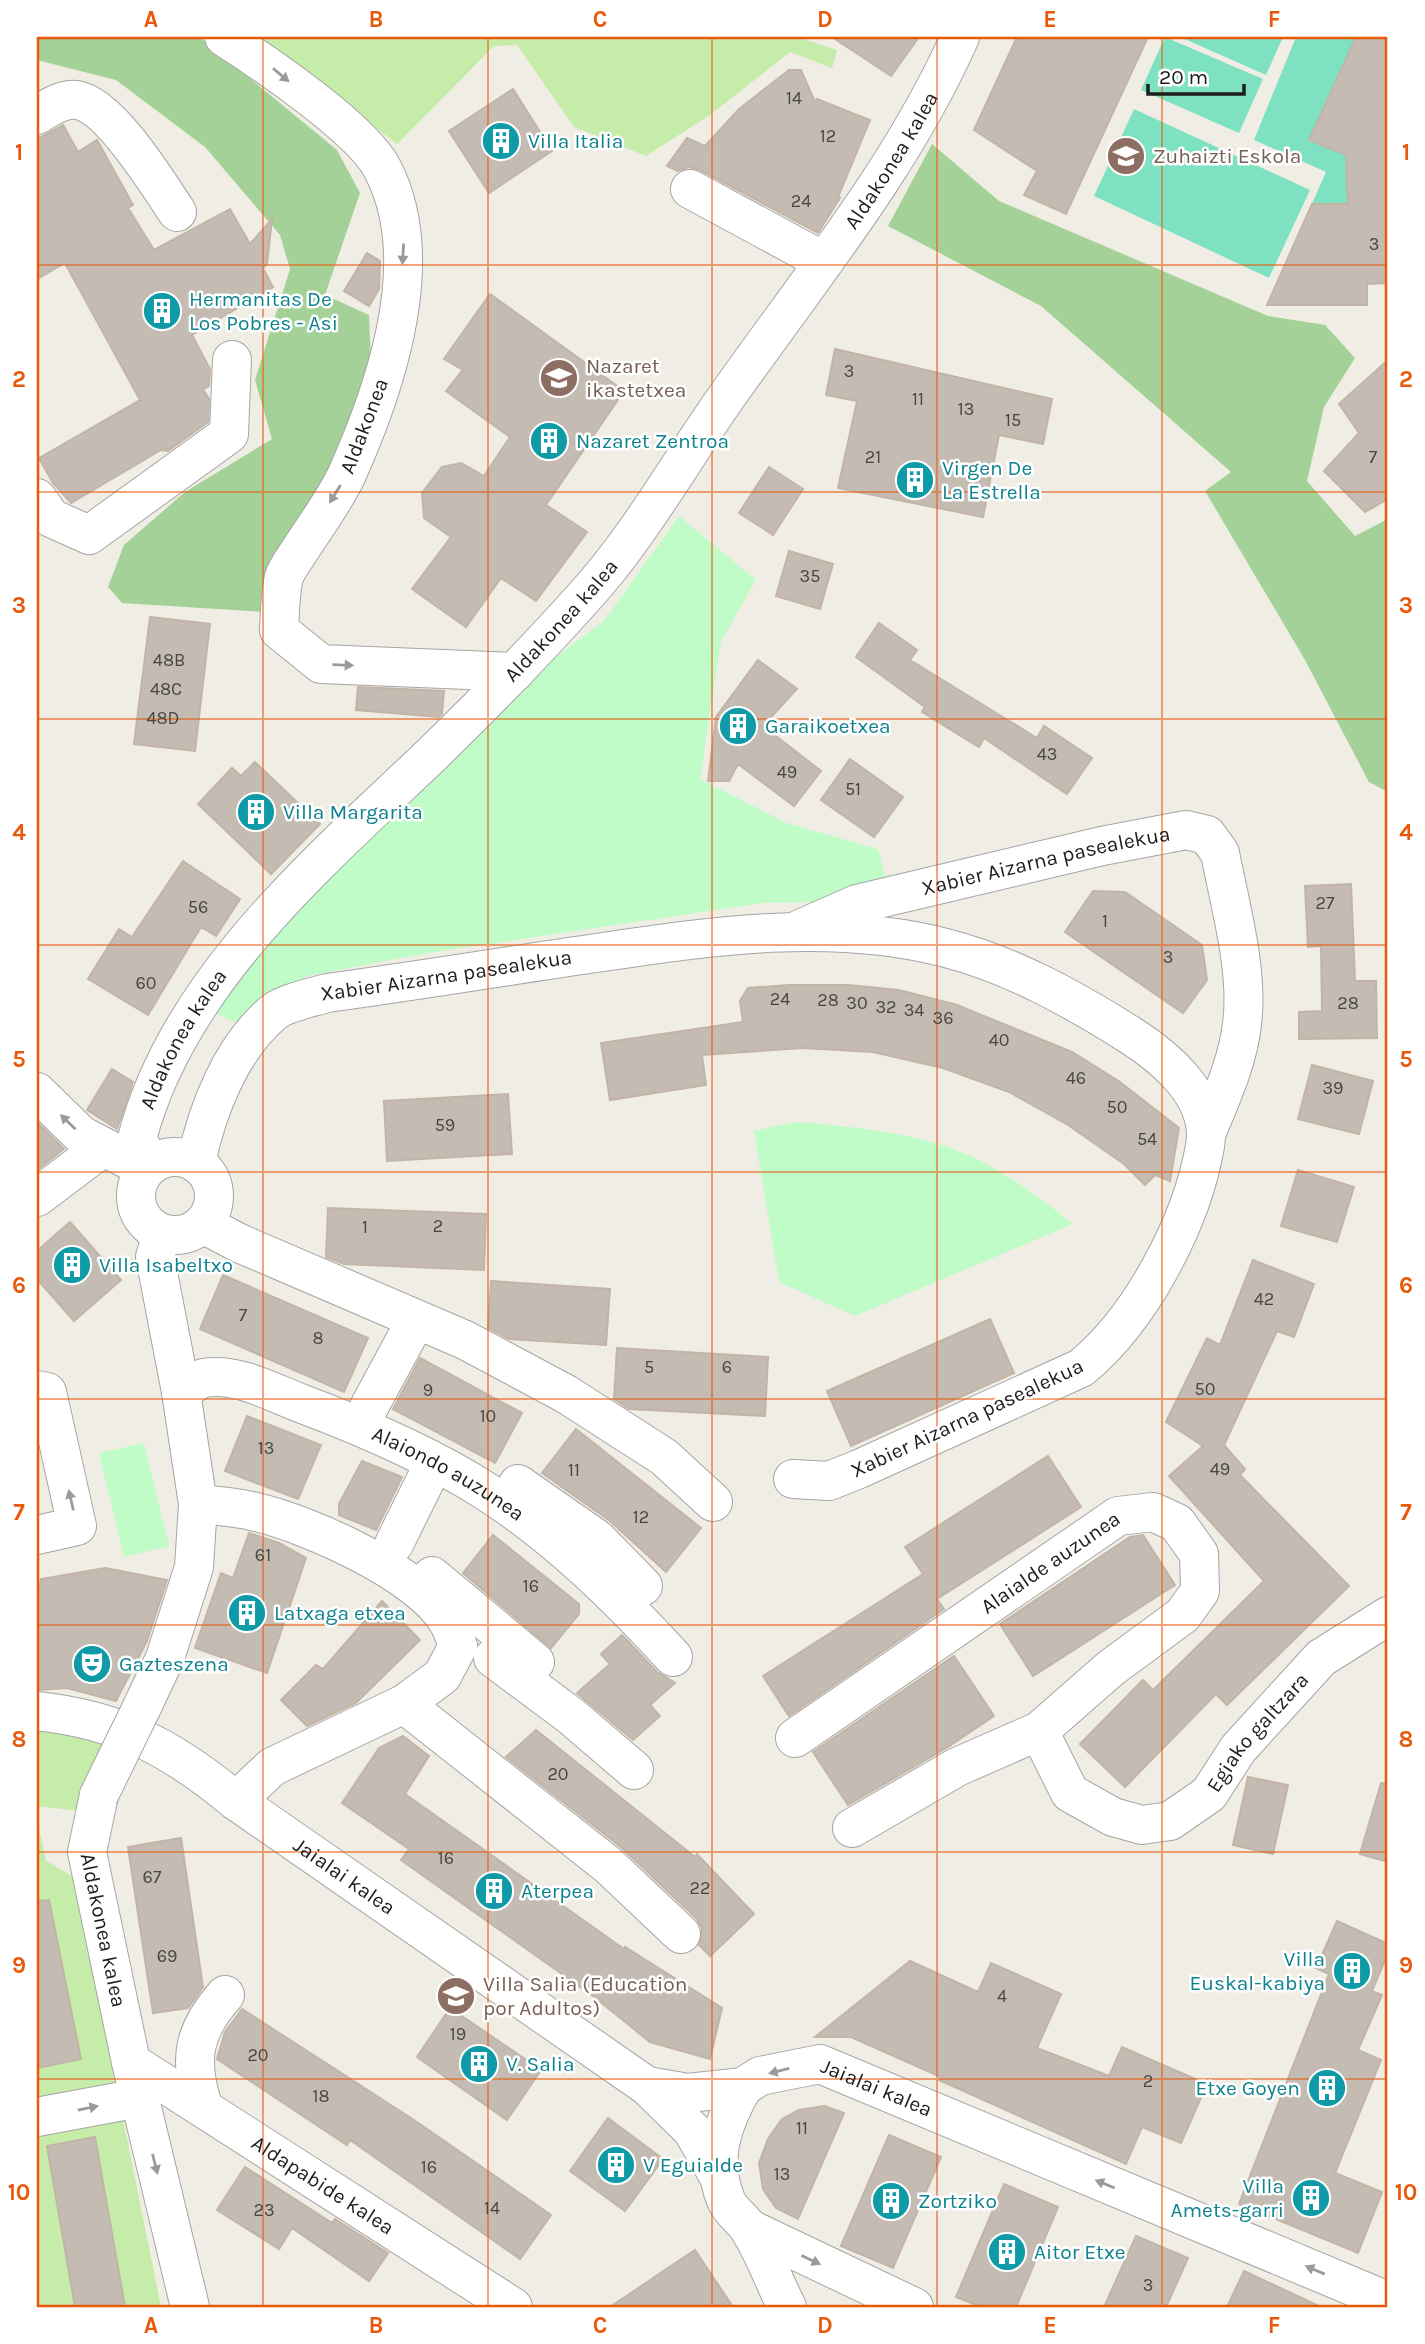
<svg xmlns="http://www.w3.org/2000/svg" width="1425" height="2344" viewBox="0 0 1425 2344" font-family="Karla,sans-serif">
  <style>
    .grass { fill: #c5eca8 }
    .forest { fill: #a4d197 }
    .park { fill: #bffcc8 }
    .pitch { fill: #7ee2c2 }
    .building { fill: #c4bcb3; stroke: #c2b4a6; stroke-width: 2 }
    .lines { fill: none; stroke-linecap: round; stroke-linejoin: round }
    .minor-casing { stroke: #a5a5a5; stroke-width: 40 }
    .minor { stroke: #fff; stroke-width: 38 }
    .minor-bridge-casing { stroke: #a5a5a5; stroke-width: 40; stroke-linecap: butt }
    .minor-bridge { stroke: #fff; stroke-width: 38 }
    .oneway { fill: #9a9a9a }
    .grid { fill: none; stroke: #e8590c; stroke-width: 2; stroke-opacity: 0.55 }
    .labels { text-anchor: middle; stroke-width: 5; stroke-linejoin: round; paint-order: stroke }
    .number-label { font-size: 18px; fill: #484643 }
    .culture-label { font-size: 21px; fill: #0d838f; stroke: #fff; text-anchor: start }
    .education-label { font-size: 21px; fill: #785e54; stroke: #fff; text-anchor: start }
    .street-label { font-size: 21px; fill: #1e1e1e; stroke: #fff }
    .neatline { fill: none; stroke: #e8590c; stroke-width: 2.5 }
    .grid-label { font-size: 23px; text-anchor: middle; font-weight: bold; fill: #e8590c }
  </style>
  <rect width="100%" height="100%" fill="#f0ede4"/>
  <path class="grass" d="M256 37H797L837 50 832 68 790 52 710 115 646 156 574 127 517 45 494 46 397 144Z
    M37 1727 107 1738 79 1811 37 1806Z
    M37 1819 46 1861 74 1877 161 2307H37Z"/>
  <path class="forest" d="M37 37 202 39 337 150 360 193 325 295 369 315 371 362 339 452 264 612 122 603 108 587 124 545 185 492 272 439 255 380 290 269 280 235 205 147 116 80 37 60Z
    M932 144 999 201 1268 316 1325 325 1355 358 1324 407 1307 481 1355 536 1388 519V792L1369 782 1305 660 1205 491 1231 472 1041 306 888 226Z"/>
  <path class="park" d="M679 516 756 580 721 641 700 779 786 823 878 849 888 886 825 902 762 903 428 953 307 976 272 1002 246 1027 215 1013 244 970 311 893 535 672 604 621Z
    M796 1122C850 1126 926 1134 975 1158 1011 1176 1042 1199 1073 1224L855 1316 779 1282 754 1131Z
    M144 1443 169 1546 124 1557 99 1453Z"/>
  <path class="pitch" d="M1165 37 1263 79 1239 133 1141 90Z
    M1180 37H1283L1266 75Z
    M1296 37H1388V283L1367 284V305H1267L1326 172 1254 140Z
    M1134 109 1310 190 1269 278 1094 196Z"/>
  <path class="building" d="M832 37H919L891 76Z
    M1017 37H1148L1066 214 1024 195 1037 171 974 130Z
    M1356 37H1388V283L1367 284V305H1267L1312 204H1348L1346 155 1309 140Z
    M789 70H801L815 102 817 99 870 120 838 197 840 198 818 233 700 170 689 167 677 171 667 166 687 138 705 146 739 109Z
    M513 89 552 151 489 193 449 131Z
    M63 125 78 152 97 140 133 205 128 208 154 250 230 209 250 244 272 219 267 264 263 268 273 287 192 335 210 369 209 386 203 389 209 399 208 422 168 451 161 450 71 503 53 483 39 458 140 400 65 263 37 279V139Z
    M367 253 380 261 379 289 369 306 344 291Z
    M490 294 624 391 546 505 587 532 536 601 501 578 466 627 412 589 451 537 424 518 422 493 442 467 461 463 484 476 510 437 446 391 463 370 444 359Z
    M835 349 1052 399 1043 444 999 435 983 517 838 488 857 401 826 395Z
    M1388 360V499L1365 512 1324 471 1359 433 1339 404Z
    M769 467 803 489 773 535 739 513Z
    M789 551 833 564 820 609 776 596Z
    M150 617 210 624 195 751 134 744Z
    M879 623 917 650 910 660 1037 738 1044 726 1092 758 1067 794 984 738 979 747 922 712 925 707 856 657Z
    M758 660 797 689 763 726 821 771 794 806 738 764 729 781H708L716 717Z
    M358 687 444 691 442 714 439 717 356 710Z
    M850 759 903 797 874 837 821 800Z
    M255 762 320 824 271 874 198 804 232 768 241 776Z
    M183 861 240 899 216 936 201 927 148 1015 88 979 119 929 132 937Z
    M1351 884 1355 981H1376L1377 1038 1299 1039V1012L1322 1011 1321 946 1308 947 1305 886Z
    M1093 891 1125 892 1202 945 1207 980 1183 1013 1065 932Z
    M790 985H848L899 990 957 1005 1072 1052 1120 1082 1179 1128 1170 1181 1155 1175 1145 1185 1124 1164 1068 1125 1009 1092 943 1068 873 1052 802 1048 702 1055 706 1085 610 1100 601 1043 743 1022 740 1001 748 988Z
    M1312 1065 1373 1081 1359 1134 1298 1119Z
    M112 1069 133 1082 117 1129 87 1110Z
    M508 1094 512 1154 387 1161 384 1101Z
    M37 1122 64 1149 37 1170Z
    M1298 1170 1354 1187 1337 1242 1281 1226Z
    M328 1208 486 1214 484 1270 344 1264 326 1257Z
    M70 1222 121 1280 74 1321 37 1279V1251Z
    M1253 1260 1314 1284 1294 1337 1277 1331 1224 1445 1245 1469 1240 1475 1349 1586 1227 1705 1216 1694 1125 1787 1080 1744 1143 1680 1153 1690 1264 1581 1169 1476 1203 1446 1166 1422 1207 1338 1220 1345Z
    M223 1275 368 1338 344 1392 200 1329Z
    M491 1281 610 1289 606 1345 509 1339 488 1328Z
    M990 1319 1014 1373 851 1446 827 1391Z
    M617 1348 768 1357 765 1416 629 1409 614 1399Z
    M420 1358 522 1413 495 1463 393 1409Z
    M247 1416 321 1445 298 1499 225 1471Z
    M576 1429 701 1528 666 1572 610 1521 542 1473Z
    M1048 1456 1081 1507 937 1599 944 1609 789 1716 763 1676 923 1574 905 1547Z
    M362 1461 402 1477 376 1530 339 1515V1504Z
    M249 1533 279 1543 306 1558 267 1673 195 1648 221 1573 233 1578Z
    M493 1535 579 1604V1614L551 1648 463 1573Z
    M1143 1535 1175 1585 1033 1676 1000 1624 1130 1537Z
    M105 1568 167 1580 147 1641 116 1701 67 1688 37 1690V1596L41 1579Z
    M382 1601 420 1640 356 1703 307 1726 281 1700 316 1665 323 1669Z
    M622 1635 657 1672 675 1683 650 1705 660 1716 633 1740 577 1693 610 1664 601 1654Z
    M954 1656 994 1716 948 1747 848 1805 813 1752Z
    M536 1730 695 1857 697 1854 754 1914 710 1956 699 1945 702 1928 696 1918 622 1848 506 1757Z
    M403 1736 429 1756 405 1794 624 1949 625 1947 722 2008 710 2059 650 2042 593 1996 401 1860 409 1849 342 1803 379 1748Z
    M1248 1777 1288 1785 1273 1854 1233 1845Z
    M1381 1783 1388 1784V1862L1360 1854Z
    M181 1838 203 1987 188 2008 153 2013 128 1847Z
    M49 1900 81 2059 37 2068V1901Z
    M1337 1921 1388 1944V1953L1372 1991 1382 1995 1358 2050 1381 2060 1335 2173 1382 2192 1358 2253 1239 2204 1329 1974 1316 1968Z
    M910 1961 978 1992 991 1963 1061 1994 1037 2048 1109 2076 1122 2047 1207 2084 1181 2143 1142 2127 1126 2164 939 2080 941 2077 851 2037H815Z
    M450 2008 541 2070 507 2120 417 2057Z
    M242 2009 414 2120 551 2215 520 2259 350 2140 347 2145 217 2059 225 2032Z
    M824 2106 844 2113 798 2219 776 2208 763 2189 759 2163 768 2139 782 2119 799 2110Z
    M608 2118 663 2159 625 2211 570 2171Z
    M889 2135 941 2157 893 2268 841 2246Z
    M95 2137 125 2307H75L47 2146Z
    M245 2167 332 2223 335 2219 388 2253 369 2281 292 2228 279 2249 217 2210Z
    M1004 2184 1058 2207 1016 2307H981L956 2297Z
    M1136 2236 1188 2258 1166 2307H1104Z
    M695 2250 733 2307H610Z
    M1244 2271 1321 2307H1227Z"/>
  <g class="lines">
    <g class="minor-casing">
      <g id="minor">
        <path d="M224 37C263 62 362 129 382 168 430 258 386 387 347 474 335 500 316 525 300 550 295 558 287 568 284 577 280 594 280 613 279 630L321 664 515 672"/>
        <path d="M37 115C48 108 63 98 77 100 110 105 159 185 177 212"/>
        <path d="M690 189 823 261"/>
        <path d="M37 498 51 518 89 535 229 434 232 360"/>
        <path id="s1" d="M800 929 857 904 1102 846 1186 830 1207 835 1220 853C1230 905 1249 972 1242 1024 1238 1061 1221 1098 1207 1132"/>
        <path d="M37 1092 81 1135 146 1169"/>
        <circle cx="175" cy="1196" r="39"/>
        <path id="s2" d="M196 1163C207 1110 231 1047 275 1011 288 1002 311 998 327 993 416 981 506 966 596 953 710 936 832 918 946 948 1012 965 1073 999 1130 1035 1166 1058 1213 1097 1205 1146 1192 1222 1141 1319 1081 1368L859 1469 829 1481 793 1479"/>
        <path id="s3" d="M151 1165 137 1139C176 986 313 867 424 762 479 709 533 654 584 597 638 538 679 464 725 399 807 282 902 168 960 37"/>
        <path d="M37 1197 102 1148"/>
        <path d="M203 1224 239 1243 465 1340 566 1394 664 1457 713 1502"/>
        <path d="M37 1390 47 1392 77 1526 37 1535"/>
        <path id="s4" d="M181 1392C188 1388 196 1380 204 1378 236 1372 271 1392 300 1403 364 1427 430 1455 487 1492 557 1537 617 1596 673 1657"/>
        <path d="M369 1407 416 1320"/>
        <path d="M518 1484 597 1539 643 1586"/>
        <path d="M198 1504C217 1506 237 1507 256 1512 308 1524 421 1574 448 1622 452 1629 455 1638 458 1646L442 1676 404 1704 272 1767 236 1801"/>
        <path d="M394 1544 434 1463"/>
        <path d="M432 1576 535 1662"/>
        <path d="M493 1658 571 1716 634 1770"/>
        <path d="M404 1704 608 1865 681 1934"/>
        <path d="M142 1707 165 1658 194 1567 198 1504 181 1392 155 1257 162 1234"/>
        <path id="s5" d="M37 1711C120 1720 172 1748 236 1801L647 2086 688 2093 743 2087 760 2076 820 2064 1378 2297"/>
        <path id="s6" d="M1039 1731 1070 1793 1113 1817 1142 1825 1170 1821 1209 1794 1238 1749 1321 1658 1388 1616"/>
        <path id="s7" d="M795 1738 1118 1516 1153 1512 1177 1523 1199 1554 1200 1591 1183 1615 1111 1668 1039 1731 957 1767 852 1828"/>
        <path id="s8" d="M99 1795 87 1852 131 2062 190 2307"/>
        <path id="s9" d="M131 2062 513 2307"/>
        <path d="M647 2086 692 2130 719 2177"/>
        <path d="M743 2087C723 2122 709 2159 726 2200 730 2211 743 2219 749 2229 764 2252 774 2282 787 2307"/>
        <path d="M203 2106C188 2060 193 2031 225 1995"/>
        <path d="M37 2117 139 2098"/>
        <path d="M750 2229 914 2307"/>
      </g>
    </g>
    <use href="#minor" class="minor"/>
    <g class="minor-bridge-casing">
      <path id="minor-bridge" d="M99 1795 142 1707"/>
    </g>
    <use href="#minor-bridge" class="minor-bridge"/>
  </g>
  <defs><path id="oneway-solid" d="M-6-.8H1V-3.2L6.5 0L1 3.2V.8H-6Z" transform="scale(1.75)"/></defs>
  <g class="oneway">
    <use href="#oneway-solid" transform="translate(281 75) rotate(40)"/>
    <use href="#oneway-solid" transform="translate(403 254) rotate(93)"/>
    <use href="#oneway-solid" transform="translate(335 494) rotate(122)"/>
    <use href="#oneway-solid" transform="translate(343 665) rotate(2)"/>
    <use href="#oneway-solid" transform="translate(68 1122) rotate(-136)"/>
    <use href="#oneway-solid" transform="translate(71 1500) rotate(-103)"/>
    <use href="#oneway-solid" transform="translate(779 2071) rotate(166)"/>
    <use href="#oneway-solid" transform="translate(88 2108) rotate(-11)"/>
    <use href="#oneway-solid" transform="translate(155 2164) rotate(76)"/>
    <use href="#oneway-solid" transform="translate(1105 2184) rotate(-158)"/>
    <use href="#oneway-solid" transform="translate(811 2260) rotate(25)"/>
    <use href="#oneway-solid" transform="translate(1315 2270) rotate(-157)"/>
  </g>
  <path class="grid" d="M263 37V2307M488 37V2307M712 37V2307M937 37V2307M1162 37V2307M37 265H1388M37 492H1388M37 719H1388M37 945H1388M37 1172H1388M37 1399H1388M37 1625H1388M37 1852H1388M37 2079H1388"/>
  <defs>
    <g id="building-disc" transform="scale(2.0125)"><circle r="9.5" fill="#0f9aa8" stroke="#fff"/><path d="M-4-6H4V6H1V3H-1V6H-4ZM-2.5-4.3h1.7v1.8h-1.7ZM.8-4.3h1.7v1.8H.8ZM-2.5-1h1.7V.8h-1.7ZM.8-1h1.7V.8H.8Z" fill="#fff"/></g>
    <g id="school-disc" transform="scale(2.0125)"><circle r="9.5" fill="#8d6e63" stroke="#fff"/><path d="M0-5L7-2L0 1L-7-2ZM-4 1L0 2.5L4 1V4Q0 6-4 4Z" fill="#fff"/></g>
    <g id="theatre-disc" transform="scale(2.0125)"><circle r="9.5" fill="#0f9aa8" stroke="#fff"/><path d="M-5-5.5Q0-4 5-5.5V0Q5 5 0 6Q-5 5-5 0ZM-3.3-2.5H-1v1.5H-3.3ZM1-2.5H3.3v1.5H1ZM-2.8 1Q0 5.5 2.8 1Z" fill="#fff"/></g>
    <g id="university-disc" transform="scale(2.0125)"><circle r="9.5" fill="#8d6e63" stroke="#fff"/><path d="M0-5L7-2L0 1L-7-2ZM-4 1L0 2.5L4 1V4Q0 6-4 4Z" fill="#fff"/></g>
  </defs>
  <g fill-rule="evenodd">
    <use href="#building-disc" x="501" y="141"/>
    <use href="#school-disc" x="1126" y="156"/>
    <use href="#building-disc" x="162" y="311"/>
    <use href="#school-disc" x="559" y="378"/>
    <use href="#building-disc" x="549" y="441"/>
    <use href="#building-disc" x="915" y="480"/>
    <use href="#building-disc" x="738" y="726"/>
    <use href="#building-disc" x="256" y="812"/>
    <use href="#building-disc" x="72" y="1265"/>
    <use href="#building-disc" x="247" y="1613"/>
    <use href="#theatre-disc" x="92" y="1664"/>
    <use href="#building-disc" x="494" y="1891"/>
    <use href="#building-disc" x="1352" y="1971"/>
    <use href="#university-disc" x="456" y="1996"/>
    <use href="#building-disc" x="479" y="2064"/>
    <use href="#building-disc" x="1327" y="2088"/>
    <use href="#building-disc" x="616" y="2165"/>
    <use href="#building-disc" x="1311" y="2198"/>
    <use href="#building-disc" x="891" y="2201"/>
    <use href="#building-disc" x="1007" y="2252"/>
  </g>
  <g class="labels">
    <g class="number-label">
      <text x="794" y="104">14</text>
      <text x="828" y="142">12</text>
      <text x="801" y="207">24</text>
      <text x="1374" y="250">3</text>
      <text x="849" y="377">3</text>
      <text x="918" y="405">11</text>
      <text x="966" y="415">13</text>
      <text x="1013" y="426">15</text>
      <text x="873" y="463">21</text>
      <text x="1373" y="463">7</text>
      <text x="810" y="582">35</text>
      <text x="169" y="666">48B</text>
      <text x="166" y="695">48C</text>
      <text x="163" y="724">48D</text>
      <text x="1047" y="760">43</text>
      <text x="787" y="778">49</text>
      <text x="853" y="795">51</text>
      <text x="1325" y="909">27</text>
      <text x="198" y="913">56</text>
      <text x="1105" y="927">1</text>
      <text x="1168" y="963">3</text>
      <text x="146" y="989">60</text>
      <text x="780" y="1005">24</text>
      <text x="828" y="1006">28</text>
      <text x="857" y="1009">30</text>
      <text x="1348" y="1009">28</text>
      <text x="886" y="1013">32</text>
      <text x="914" y="1016">34</text>
      <text x="943" y="1024">36</text>
      <text x="999" y="1046">40</text>
      <text x="1076" y="1084">46</text>
      <text x="1333" y="1094">39</text>
      <text x="1117" y="1113">50</text>
      <text x="445" y="1131">59</text>
      <text x="1147" y="1145">54</text>
      <text x="438" y="1232">2</text>
      <text x="365" y="1233">1</text>
      <text x="1264" y="1305">42</text>
      <text x="243" y="1321">7</text>
      <text x="318" y="1344">8</text>
      <text x="649" y="1373">5</text>
      <text x="727" y="1373">6</text>
      <text x="1205" y="1395">50</text>
      <text x="428" y="1396">9</text>
      <text x="488" y="1422">10</text>
      <text x="266" y="1454">13</text>
      <text x="1220" y="1475">49</text>
      <text x="574" y="1476">11</text>
      <text x="641" y="1523">12</text>
      <text x="263" y="1561">61</text>
      <text x="531" y="1592">16</text>
      <text x="558" y="1780">20</text>
      <text x="446" y="1864">16</text>
      <text x="152" y="1883">67</text>
      <text x="700" y="1894">22</text>
      <text x="167" y="1962">69</text>
      <text x="1002" y="2002">4</text>
      <text x="458" y="2040">19</text>
      <text x="258" y="2061">20</text>
      <text x="1148" y="2087">2</text>
      <text x="321" y="2102">18</text>
      <text x="802" y="2134">11</text>
      <text x="429" y="2173">16</text>
      <text x="782" y="2180">13</text>
      <text x="492" y="2214">14</text>
      <text x="264" y="2216">23</text>
      <text x="1148" y="2291">3</text>
    </g>
    <g class="culture-label">
      <text x="528" y="148">Villa Italia</text>
      <text x="189" y="306">Hermanitas De<tspan x="189" dy="24">Los Pobres - Asi</tspan></text>
      <text x="576" y="448">Nazaret Zentroa</text>
      <text x="942" y="475">Virgen De<tspan x="942" dy="24">La Estrella</tspan></text>
      <text x="765" y="733">Garaikoetxea</text>
      <text x="283" y="819">Villa Margarita</text>
      <text x="99" y="1272">Villa Isabeltxo</text>
      <text x="274" y="1620">Latxaga etxea</text>
      <text x="119" y="1671">Gazteszena</text>
      <text x="521" y="1898">Aterpea</text>
      <text x="1325" y="1966" text-anchor="end">Villa<tspan x="1325" dy="24">Euskal-kabiya</tspan></text>
      <text x="506" y="2071">V. Salia</text>
      <text x="1300" y="2095" text-anchor="end">Etxe Goyen</text>
      <text x="643" y="2172">V Eguialde</text>
      <text x="1284" y="2193" text-anchor="end">Villa<tspan x="1284" dy="24">Amets-garri</tspan></text>
      <text x="918" y="2208">Zortziko</text>
      <text x="1034" y="2259">Aitor Etxe</text>
    </g>
    <g class="education-label">
      <text x="1153" y="163">Zuhaizti Eskola</text>
      <text x="586" y="373">Nazaret<tspan x="586" dy="24">ikastetxea</tspan></text>
      <text x="483" y="1991">Villa Salia (Education<tspan x="483" dy="24">por Adultos)</tspan></text>
    </g>
    <g class="street-label">
      <text dy="7" stroke="none"><textPath href="#s3" startOffset="1274">Aldakonea kalea</textPath></text>
      <text transform="translate(364 426) rotate(-69)" y="7">Aldakonea</text>
      <text dy="7" stroke="none"><textPath href="#s3" startOffset="707">Aldakonea kalea</textPath></text>
      <text dy="7" stroke="none"><textPath href="#s1" startOffset="256">Xabier Aizarna pasealekua</textPath></text>
      <text dy="7" stroke="none"><textPath href="#s2" startOffset="350">Xabier Aizarna pasealekua</textPath></text>
      <text dy="7" stroke="none"><textPath href="#s3" startOffset="140">Aldakonea kalea</textPath></text>
      <text transform="translate(967 1418) rotate(-25)" y="7">Xabier Aizarna pasealekua</text>
      <text dy="7" stroke="none"><textPath href="#s4" startOffset="292">Alaiondo auzunea</textPath></text>
      <text dy="7" stroke="none"><textPath href="#s7" startOffset="310">Alaialde auzunea</textPath></text>
      <text dy="7" stroke="none"><textPath href="#s6" startOffset="303">Egiako galtzara</textPath></text>
      <text dy="7" stroke="none"><textPath href="#s5" startOffset="354">Jaialai kalea</textPath></text>
      <text dy="7" stroke="none"><textPath href="#s8" startOffset="138">Aldakonea kalea</textPath></text>
      <text dy="7" stroke="none"><textPath href="#s5" startOffset="962">Jaialai kalea</textPath></text>
      <text dy="7" stroke="none"><textPath href="#s9" startOffset="228">Aldapabide kalea</textPath></text>
    </g>
  </g>
  <rect width="1425" height="2344" fill="none" stroke="#ffffff" stroke-width="77"/>
  <path d="M1148 84v10h96v-10" fill="none" stroke="#1e1e1e" stroke-width="3.5"/>
  <text x="1159" y="84" font-size="21" fill="#1e1e1e" stroke="#ffffff" stroke-width="5" paint-order="stroke">20 m</text>
  <rect x="38" y="38" width="1348" height="2268" class="neatline"/>
  <g class="grid-label">
    <text x="151" y="27">A</text>
    <text x="376" y="27">B</text>
    <text x="600" y="27">C</text>
    <text x="825" y="27">D</text>
    <text x="1050" y="27">E</text>
    <text x="1274" y="27">F</text>
    <text x="19" y="160">1</text>
    <text x="1406" y="160">1</text>
    <text x="19" y="387">2</text>
    <text x="1406" y="387">2</text>
    <text x="19" y="613">3</text>
    <text x="1406" y="613">3</text>
    <text x="19" y="840">4</text>
    <text x="1406" y="840">4</text>
    <text x="19" y="1067">5</text>
    <text x="1406" y="1067">5</text>
    <text x="19" y="1293">6</text>
    <text x="1406" y="1293">6</text>
    <text x="19" y="1520">7</text>
    <text x="1406" y="1520">7</text>
    <text x="19" y="1747">8</text>
    <text x="1406" y="1747">8</text>
    <text x="19" y="1973">9</text>
    <text x="1406" y="1973">9</text>
    <text x="19" y="2200">10</text>
    <text x="1406" y="2200">10</text>
    <text x="151" y="2333">A</text>
    <text x="376" y="2333">B</text>
    <text x="600" y="2333">C</text>
    <text x="825" y="2333">D</text>
    <text x="1050" y="2333">E</text>
    <text x="1274" y="2333">F</text>
  </g>
</svg>
